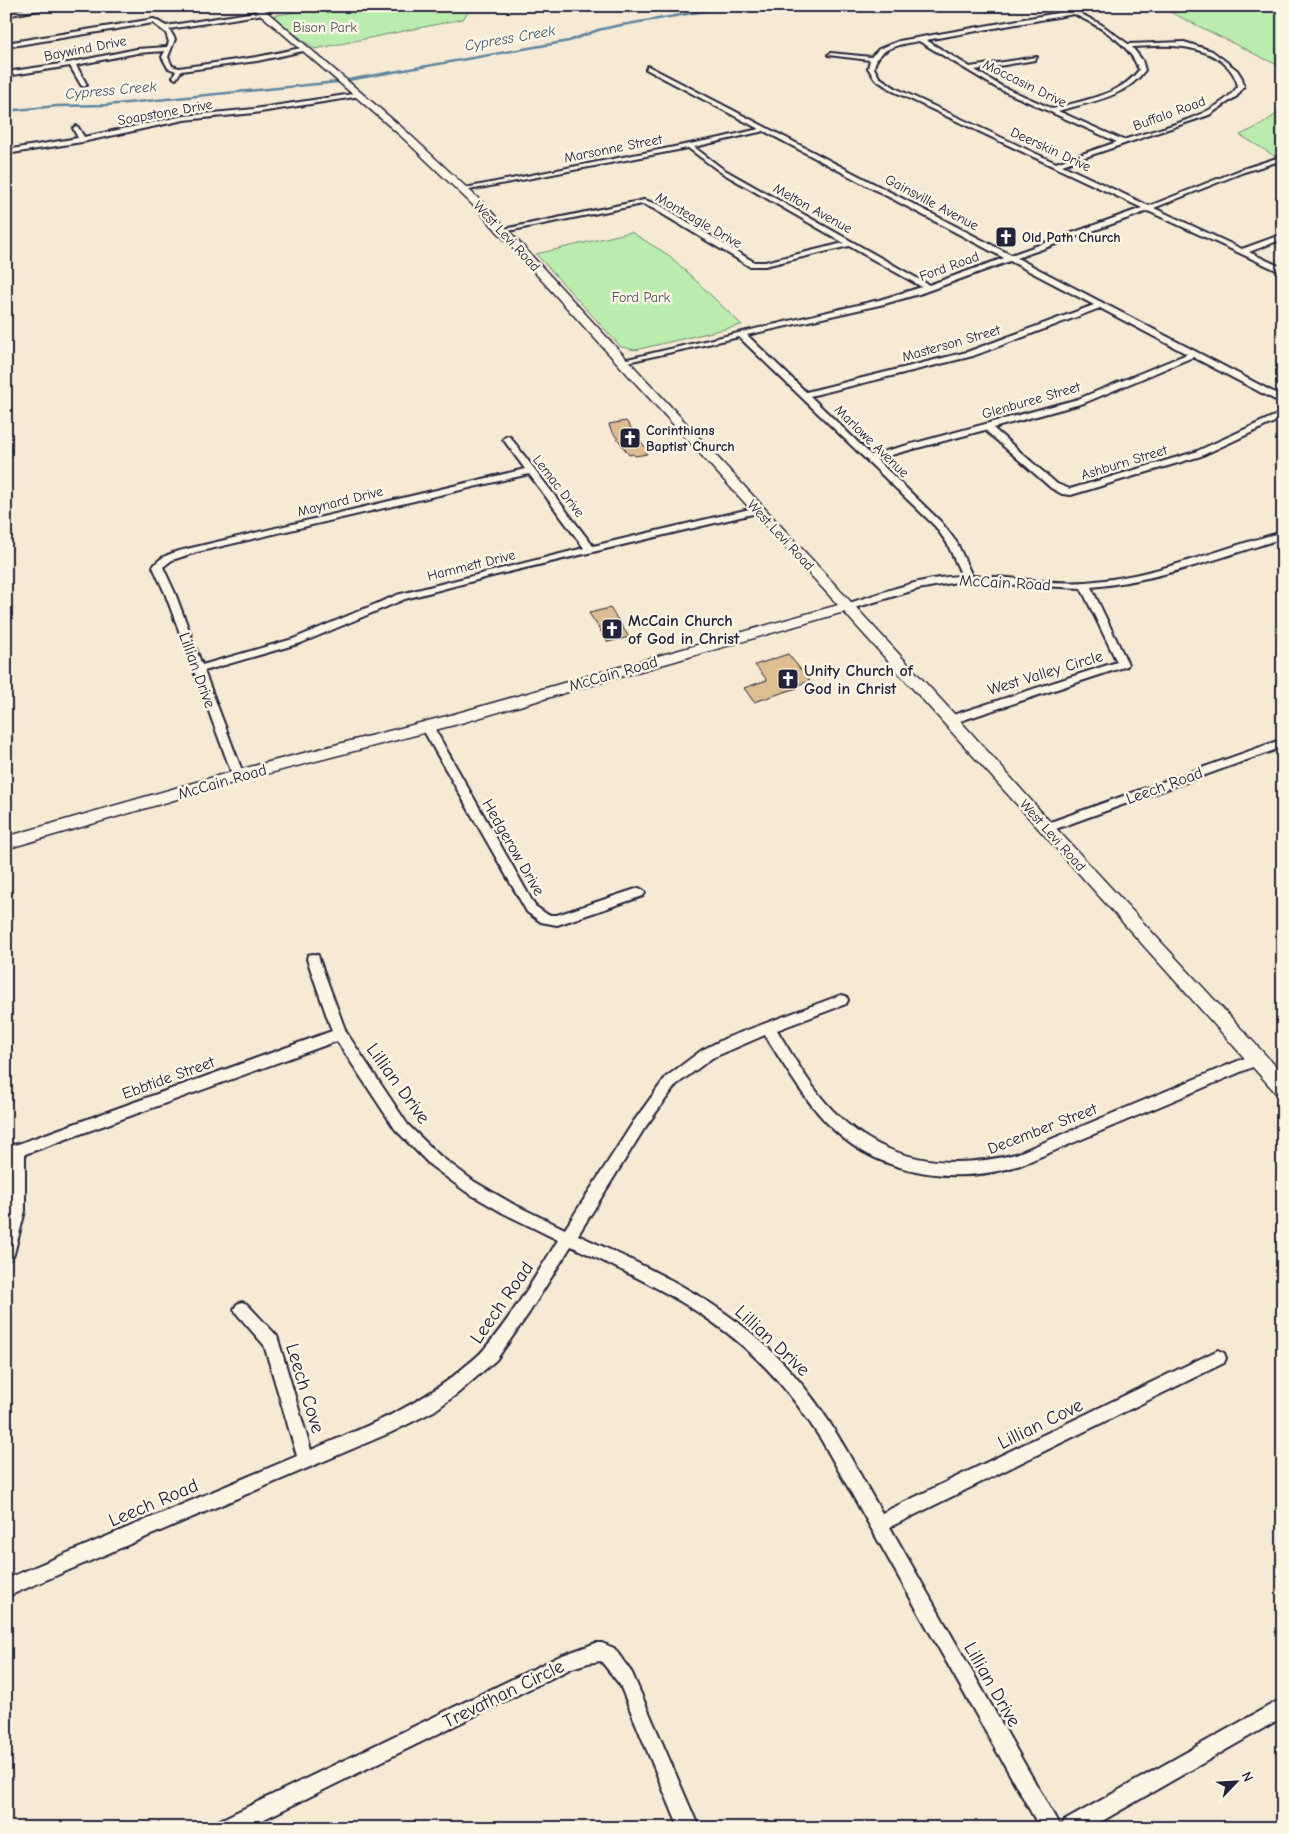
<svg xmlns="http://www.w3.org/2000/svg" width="1289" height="1834" viewBox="0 0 1289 1834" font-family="'Comic Neue',sans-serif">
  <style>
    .green { fill: #baedad; stroke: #6e8874 }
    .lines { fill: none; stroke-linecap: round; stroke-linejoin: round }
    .stream { stroke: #5c85a0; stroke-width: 2.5 }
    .building { fill: #debe91; stroke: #22223b }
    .street-casing { stroke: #22223b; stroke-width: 4 }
    .secondary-casing { stroke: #22223b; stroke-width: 3 }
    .street { fill: #fcf5e5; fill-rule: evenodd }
    .secondary { fill: #fcf5e5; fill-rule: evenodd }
    .labels { text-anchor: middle; stroke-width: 5; stroke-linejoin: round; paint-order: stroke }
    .far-park-label { font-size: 14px; fill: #485558; stroke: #fcf5e5 }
    .far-street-label { font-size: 14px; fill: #22223b; stroke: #fcf5e5 }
    .far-poi-label { font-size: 14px; font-weight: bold; fill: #22223b; stroke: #fcf5e5; text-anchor: start }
    .far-water-label { font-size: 15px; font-style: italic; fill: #3f546d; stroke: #fcf5e5 }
    .street-label { font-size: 16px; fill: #22223b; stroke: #fcf5e5 }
    .poi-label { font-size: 16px; font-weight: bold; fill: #22223b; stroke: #fcf5e5; text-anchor: start }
    .near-street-label { font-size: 19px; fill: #22223b; stroke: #fcf5e5 }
  </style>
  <rect width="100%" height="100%" fill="#f6ead4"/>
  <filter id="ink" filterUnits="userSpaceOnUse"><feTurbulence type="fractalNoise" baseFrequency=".02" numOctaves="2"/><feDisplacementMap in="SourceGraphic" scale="10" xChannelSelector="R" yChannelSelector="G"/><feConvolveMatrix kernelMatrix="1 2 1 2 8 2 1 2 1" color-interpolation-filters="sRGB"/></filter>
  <g filter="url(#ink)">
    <path class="green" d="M331 6H472L463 19 315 49 271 16Z
      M1158 6H1283V68Z
      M1283 109V161L1240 135 1261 125Z
      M631 232 670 256 742 325 635 350 621 347 536 254Z"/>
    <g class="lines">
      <path class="stream" d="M348 80 569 41 598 30 616 26 734 6
        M6 111 57 106 107 105 337 82"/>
    </g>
    <path class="building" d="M626 421 648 451H645L647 454 635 456 633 454 629 455 610 428 609 424Z
      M610 608 629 637 608 642 589 613Z
      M788 654 810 681 794 686 797 688 754 702 744 688 767 680 755 665Z"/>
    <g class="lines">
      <g class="street-casing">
        <path id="street" d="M44 6H59L6 16V12Z
          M1068 7 1102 25 1128 44 1184 42 1212 51 1237 70 1242 78 1244 86 1237 96 1209 115 1062 165 1149 206 1240 170 1283 156V160L1244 172 1154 208 1242 249 1283 234V239L1249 252 1283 268V273L1148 211 1017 258 1283 397V404L1193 357 1084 403 993 428 1057 484 1070 489 1195 452 1283 412V418L1201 456 1071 495 1062 494 1051 488 985 430 876 459 941 522 957 543 972 576C1010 576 1048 585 1086 582 1155 577 1217 549 1283 532V538C1220 558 1157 581 1091 587L1128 664 1127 666 951 724 945 720 947 717 1117 662 1081 588 957 582 918 589 851 609H843V605C882 593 921 577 962 576L947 543 935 526 739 337 623 363 619 361 879 300 922 287 849 246 765 266H749L654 209 643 204 503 232 499 230 644 200 660 205 754 262H765L844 243 719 171 688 148 464 191 460 189 720 138 759 129 646 69 648 66 1011 255 1142 208 893 91 875 79 868 68 870 60 828 55 831 53 871 57 879 49 899 41 1069 11 1065 9ZM1074 14C1100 27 1129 42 1139 70 1120 96 1082 100 1053 109L1001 86 975 70 1035 60 1037 57 970 67 926 40ZM919 41 997 88 1117 142 1056 163 897 89 879 77 874 68C877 47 902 44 919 41ZM1155 46C1184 44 1230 51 1238 86 1217 117 1157 129 1123 140L1058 111C1089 102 1125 98 1145 70L1142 60 1132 47ZM764 131 1004 258 929 285 723 169 694 147ZM1010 261 1094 305 967 352 806 392 747 335 884 304 919 294ZM1100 308 1187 354 1078 399 871 455 810 396 973 356Z
          M262 11 264 14 169 29 175 39 168 57 172 66 179 68 257 57 306 47 308 50 257 61 181 71 176 79 173 77 176 71 168 68 162 57 165 51 137 53 76 65 87 85 84 87 81 85 70 66 6 76V72L68 63 137 49 167 47 169 42 166 33 153 23 6 47V43L154 19 166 26Z
          M359 93 362 95 361 96 254 113 184 120 82 142 6 154V150L78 138 73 128 76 126 78 127 84 137 184 116 254 109Z
          M507 436 510 437 593 546 758 507 763 510 761 512 492 576 405 599 301 643 204 671 244 776 242 779H234L165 593 153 567C162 554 176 552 191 548L525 469 503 439ZM529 474 584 548 397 595 293 639 202 665 175 593 163 567 172 560 197 552Z
          M427 722 433 726 535 906 548 915H557L639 888 643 890 645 893 643 896 557 925 541 922 527 912 421 726Z
          M1283 739V747L1050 831H1042L1040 828 1042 825Z
          M313 954 318 955 319 959 346 1032 408 1125 440 1156 475 1182 513 1204 565 1229 634 1121 666 1077 702 1050 726 1038 841 995 846 996 848 1000 846 1004 777 1030C792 1055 807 1081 826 1103 877 1161 944 1172 1016 1154L1252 1055 1257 1053 1262 1055 1264 1059 1262 1063 1023 1164C962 1186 882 1176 834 1130 805 1102 786 1068 765 1035L712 1058 676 1085 644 1129 578 1235C668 1277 746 1311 808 1392 837 1429 858 1472 882 1513L1212 1353 1218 1350 1224 1353 1226 1358 1224 1363 890 1527 1061 1828H1040L822 1441C755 1333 682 1298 571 1246L529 1313 496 1360 457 1394 434 1411 392 1432 6 1597V1579L297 1456 264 1345 237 1314 234 1309 237 1304 242 1302 247 1304 277 1336 311 1450C365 1427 418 1407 462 1369 470 1362 479 1356 485 1348 513 1315 535 1277 558 1240L503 1213 465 1191 430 1165 395 1129 337 1041 25 1154V1211L14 1254 11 1259 6 1261V1227L11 1211V1157L6 1158V1146L18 1144 332 1031 307 959 308 955Z
          M596 1643H602L614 1648 632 1673 699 1828H679L620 1685 601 1661 588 1663 572 1668 246 1828H215L218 1821 560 1656Z
          M1283 1698V1717L1090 1828H1061L1064 1821Z"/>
      </g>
      <g class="secondary-casing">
        <path id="secondary" d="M251 6H260L407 132 483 203 956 716 1052 824 1283 1074V1095L1276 1093 844 612 454 725 239 781 6 849V837L238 770 447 716 838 605 475 207 401 136Z"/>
      </g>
      <use href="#street" class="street"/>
      <use href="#secondary" class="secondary"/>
    </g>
  </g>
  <defs>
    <g id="church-square" transform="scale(1.125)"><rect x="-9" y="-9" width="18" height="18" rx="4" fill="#22223b" stroke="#fcf5e5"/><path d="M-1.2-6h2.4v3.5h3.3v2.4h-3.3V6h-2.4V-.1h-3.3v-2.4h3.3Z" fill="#fff"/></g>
  </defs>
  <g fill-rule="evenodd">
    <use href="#church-square" x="1006" y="237"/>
    <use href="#church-square" x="630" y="438"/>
    <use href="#church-square" x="612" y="629"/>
    <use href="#church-square" x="788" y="679"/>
  </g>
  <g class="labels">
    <g class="far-park-label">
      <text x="325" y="32">Bison Park</text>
      <text x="641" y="302">Ford Park</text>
    </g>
    <g class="far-street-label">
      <text transform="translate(85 48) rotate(-11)" y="5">Baywind Drive</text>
      <text transform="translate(1025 83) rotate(26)" y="5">Moccasin Drive</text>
      <text transform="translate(165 112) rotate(-10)" y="5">Soapstone Drive</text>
      <text transform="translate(1169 113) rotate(-20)" y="5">Buffalo Road</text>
      <text transform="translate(613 148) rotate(-11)" y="5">Marsonne Street</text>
      <text transform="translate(1051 149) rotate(25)" y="5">Deerskin Drive</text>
      <text transform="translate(932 202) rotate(28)" y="5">Gainsville Avenue</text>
      <text transform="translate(813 208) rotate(29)" y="5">Melton Avenue</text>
      <text transform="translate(699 220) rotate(30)" y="5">Monteagle Drive</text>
      <text transform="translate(507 236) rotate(47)" y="5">West Levi Road</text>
      <text transform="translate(949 266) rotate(-20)" y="5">Ford Road</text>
      <text transform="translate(951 343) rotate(-16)" y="5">Masterson Street</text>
      <text transform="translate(1031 400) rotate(-16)" y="5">Glenburee Street</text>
      <text transform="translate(872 441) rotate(44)" y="5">Marlowe Avenue</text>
      <text transform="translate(1124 462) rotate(-17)" y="5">Ashburn Street</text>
      <text transform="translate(559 486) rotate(52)" y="5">Lemac Drive</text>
      <text transform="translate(340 501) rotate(-14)" y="5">Maynard Drive</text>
      <text transform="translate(781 535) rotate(47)" y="5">West Levi Road</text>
      <text transform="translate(471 565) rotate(-14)" y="5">Hammett Drive</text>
      <text transform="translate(1053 835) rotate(48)" y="5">West Levi Road</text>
    </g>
    <g class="far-poi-label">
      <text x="1022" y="242">Old Path Church</text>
      <text x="646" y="435">Corinthians<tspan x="646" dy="16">Baptist Church</tspan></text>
    </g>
    <g class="far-water-label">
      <text transform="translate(510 38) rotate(-10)" y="5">Cypress Creek</text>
      <text transform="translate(111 90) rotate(-5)" y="5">Cypress Creek</text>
    </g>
    <g class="street-label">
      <text transform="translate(1005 582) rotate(3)" y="6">McCain Road</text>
      <text transform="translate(198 670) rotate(70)" y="6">Lillian Drive</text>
      <text transform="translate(1045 672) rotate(-17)" y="6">West Valley Circle</text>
      <text transform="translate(613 673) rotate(-16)" y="6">McCain Road</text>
      <text transform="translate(222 781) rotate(-16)" y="6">McCain Road</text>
      <text transform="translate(1164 785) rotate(-20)" y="6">Leech Road</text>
      <text transform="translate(514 847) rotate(60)" y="6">Hedgerow Drive</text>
      <text transform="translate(168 1077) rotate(-20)" y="6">Ebbtide Street</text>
      <text transform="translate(1042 1128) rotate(-21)" y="6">December Street</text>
    </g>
    <g class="poi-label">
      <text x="628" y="626">McCain Church<tspan x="628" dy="18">of God in Christ</tspan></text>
      <text x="804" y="676">Unity Church of<tspan x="804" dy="18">God in Christ</tspan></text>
    </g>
    <g class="near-street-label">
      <text transform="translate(399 1083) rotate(54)" y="7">Lillian Drive</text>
      <text transform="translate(501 1302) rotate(-55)" y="7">Leech Road</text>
      <text transform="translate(773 1340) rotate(43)" y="7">Lillian Drive</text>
      <text transform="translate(306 1388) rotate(73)" y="7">Leech Cove</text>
      <text transform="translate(1040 1423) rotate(-26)" y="7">Lillian Cove</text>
      <text transform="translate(153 1502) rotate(-23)" y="7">Leech Road</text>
      <text transform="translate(993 1684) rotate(60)" y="7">Lillian Drive</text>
      <text transform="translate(503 1693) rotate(-26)" y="7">Trevathan Circle</text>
    </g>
  </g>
  <rect width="1289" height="1834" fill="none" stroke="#fcf5e5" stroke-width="25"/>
  <rect x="12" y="12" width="1264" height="1809" fill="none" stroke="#22223b" stroke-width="2" filter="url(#ink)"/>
  <g transform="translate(1236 1782) rotate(65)" stroke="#fcf5e5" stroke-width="4" paint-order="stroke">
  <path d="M0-4L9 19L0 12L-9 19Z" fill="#22223b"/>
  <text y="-8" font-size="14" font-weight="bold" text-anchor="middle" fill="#22223b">N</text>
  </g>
</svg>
